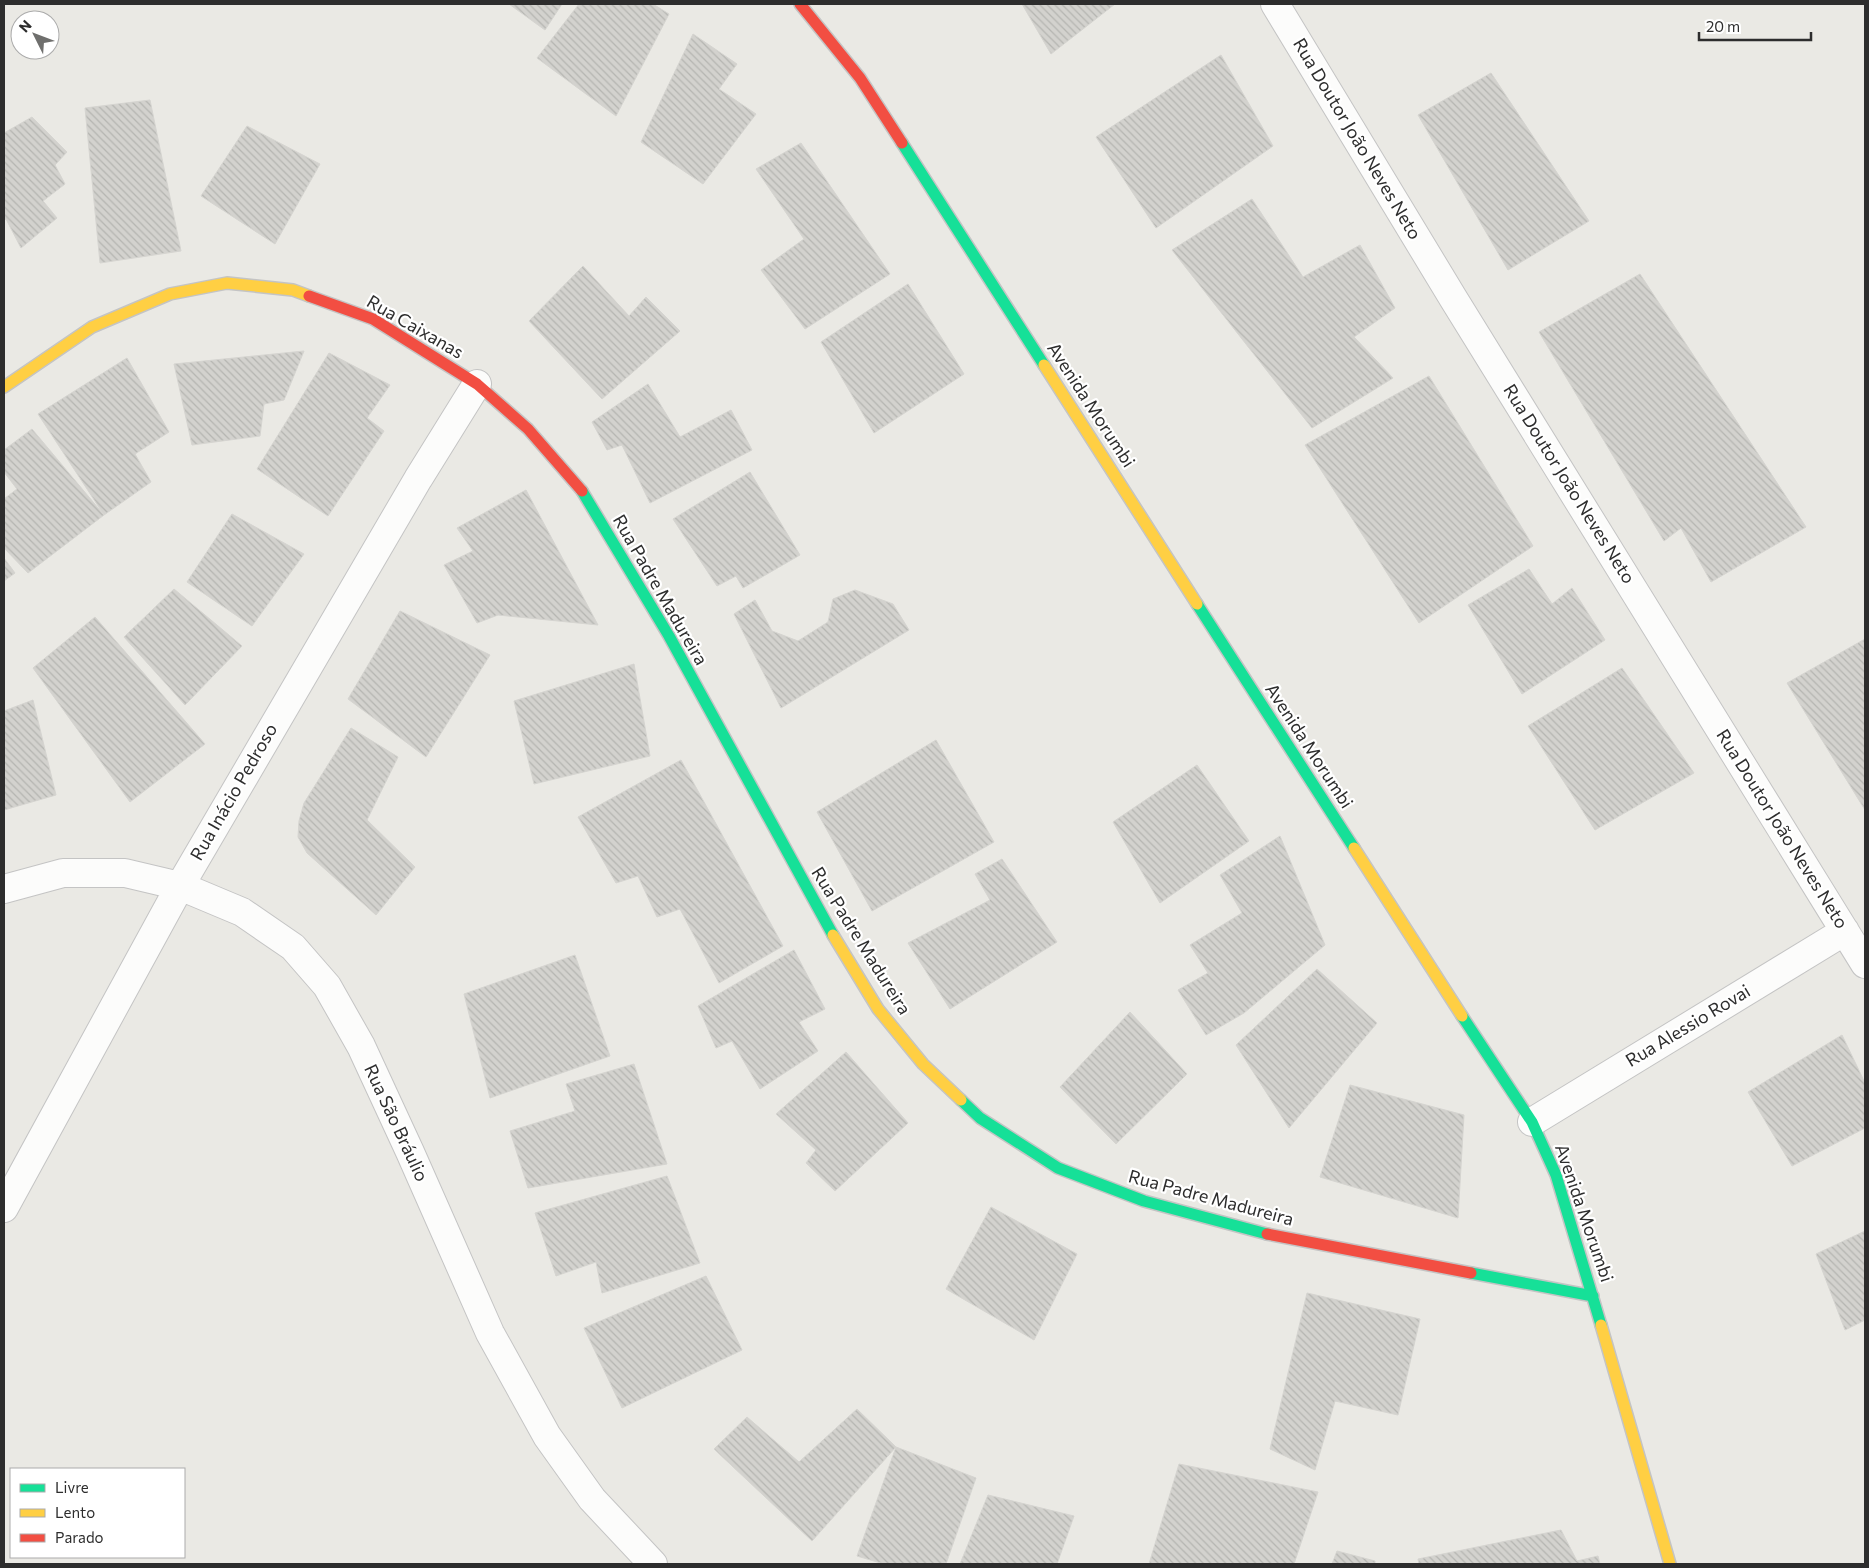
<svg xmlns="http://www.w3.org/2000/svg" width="1869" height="1568" viewBox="0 0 1869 1568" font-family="Commissioner,sans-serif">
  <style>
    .building { fill: url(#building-back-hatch); stroke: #d5d4d0 }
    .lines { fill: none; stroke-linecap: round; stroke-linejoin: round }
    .street-casing { stroke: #c4c4c4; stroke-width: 30 }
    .fast-casing { stroke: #c4c4c4; stroke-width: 14 }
    .slow-casing { stroke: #c4c4c4; stroke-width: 14 }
    .jam-casing { stroke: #c4c4c4; stroke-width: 14 }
    .street { stroke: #fcfcfb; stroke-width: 28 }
    .fast { stroke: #16e098; stroke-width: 11 }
    .slow { stroke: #ffcf43; stroke-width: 11 }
    .jam { stroke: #f24e42; stroke-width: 11 }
    .labels { text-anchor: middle; stroke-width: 4.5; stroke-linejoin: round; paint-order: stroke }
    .street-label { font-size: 18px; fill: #2d2d2d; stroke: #fff }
  </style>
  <defs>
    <pattern id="building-back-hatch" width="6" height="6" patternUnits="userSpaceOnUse" patternTransform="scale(1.25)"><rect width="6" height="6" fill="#d3d2ce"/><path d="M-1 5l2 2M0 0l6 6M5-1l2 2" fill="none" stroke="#b5b5b1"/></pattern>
  </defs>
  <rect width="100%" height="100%" fill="#eae9e4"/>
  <path class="building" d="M509 4H562L545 30Z
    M579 4H653L669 14 616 116 537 58Z
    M1022 4H1115L1051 54Z
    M693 34 737 64 719 89 756 114 703 184 641 142Z
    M1221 55 1273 146 1156 228 1096 137Z
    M1491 73 1589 221 1508 270 1418 115Z
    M150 100 181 251 100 263 85 108Z
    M32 117 67 152 55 165 65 184 43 201 57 218 21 248 6 219 4 221V133Z
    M247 126 320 164 275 244 201 196Z
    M801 143 890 274 805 329 761 270 804 239 756 169Z
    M1252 199 1303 277 1360 245 1395 308 1354 337 1393 378 1312 428 1172 250Z
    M583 266 629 316 646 297 680 331 602 399 529 321Z
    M1640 274 1806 527 1711 582 1681 528 1664 541 1539 332Z
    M908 284 964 374 874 433 821 342Z
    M304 351 284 400 264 404 260 436 192 445 174 364Z
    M329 353 390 385 367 418 384 431 328 516 257 469Z
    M127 358 169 432 135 454 151 482 104 515 38 414Z
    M1429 376 1533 546 1419 623 1305 445Z
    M648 384 680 437 731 410 752 450 650 503 622 445 607 450 592 422Z
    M32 429 104 515 28 573 4 548V499L17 489 4 472V450Z
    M750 472 800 555 743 588 736 576 717 586 673 519Z
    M526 490 598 625 498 615 477 623 444 565 473 551 457 528Z
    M232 514 304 554 252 626 187 582Z
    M4 558 15 573 4 581Z
    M1529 569 1552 604 1572 588 1605 640 1522 694 1468 605Z
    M174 589 242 646 185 705 124 637Z
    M855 590 893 604 909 630 781 708 734 614 755 600 772 631 798 641 828 622 833 599Z
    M400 611 490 655 426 757 348 699Z
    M95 617 205 744 130 802 33 668Z
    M1865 639V810L1787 683Z
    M634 664 650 756 534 784 514 701Z
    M1622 668 1694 773 1595 830 1528 726Z
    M33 700 56 795 4 810V711Z
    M351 728 398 757 367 820 415 867 376 915 307 853 298 837 299 821 304 803Z
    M936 740 994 842 872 911 817 812Z
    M681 760 783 946 719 983 680 909 657 917 638 876 616 883 578 817Z
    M1197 765 1249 841 1160 903 1113 822Z
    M1280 836 1325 945 1244 1013 1206 1035 1178 990 1208 973 1190 945 1242 913 1220 875Z
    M1002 859 1057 942 950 1009 908 943 990 900 975 874Z
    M794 950 825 1009 799 1022 818 1051 760 1089 732 1041 716 1048 698 1006Z
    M575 955 610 1056 490 1098 464 994Z
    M1317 969 1377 1023 1289 1128 1236 1045Z
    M1130 1012 1187 1074 1116 1144 1060 1087Z
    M1842 1035 1865 1083V1128L1792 1166 1748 1092Z
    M846 1052 908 1123 835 1191 806 1163 816 1150 776 1114Z
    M634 1064 667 1164 528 1188 510 1131 575 1111 566 1084Z
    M1350 1085 1464 1115 1458 1218 1320 1177Z
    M667 1176 700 1263 602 1293 596 1262 556 1276 535 1213Z
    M991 1207 1077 1254 1034 1340 946 1289Z
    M1865 1231V1320L1845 1330 1816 1254Z
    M706 1276 742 1350 622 1408 584 1328Z
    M1307 1293 1420 1319 1398 1415 1335 1401 1315 1470 1270 1449Z
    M857 1409 896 1447 812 1541 714 1449 747 1417 799 1462Z
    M896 1447 976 1478 946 1564H884L857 1556Z
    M1179 1464 1318 1492 1294 1564H1149Z
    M988 1495 1074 1516 1057 1564H960Z
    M1561 1530 1577 1561 1598 1556 1600 1564H1419L1418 1559Z
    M1337 1551 1375 1561V1564H1332Z"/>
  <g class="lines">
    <g class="street-casing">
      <path id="street" d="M1275 4 1453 298 1865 964
        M4 889 63 873H125L180 886 242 912 293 947 327 986 361 1046 410 1152 490 1333 547 1436 592 1499 653 1564
        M1532 1122 1845 931
        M4 1208 180 886 418 479 477 384"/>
    </g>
    <g class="fast-casing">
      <path id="fast" d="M902 143 1044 365
        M582 491 669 636 833 935
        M1197 604 1354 848
        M1462 1016 1532 1122 1556 1175 1601 1325
        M961 1100 980 1118 1058 1168 1144 1201 1267 1234
        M1471 1273 1593 1296"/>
    </g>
    <g class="slow-casing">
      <path id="slow" d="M1044 365 1197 604
        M4 387 92 327 170 294 227 283 293 290 309 296
        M1354 848 1462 1016
        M833 935 878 1009 923 1064 961 1100
        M1601 1325 1670 1564"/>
    </g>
    <g class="jam-casing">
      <path id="jam" d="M800 4 860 78 902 143
        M309 296 373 319 477 384 528 429 582 491
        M1267 1234 1471 1273"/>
    </g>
    <use href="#street" class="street"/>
    <use href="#fast" class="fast"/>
    <use href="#slow" class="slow"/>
    <use href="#jam" class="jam"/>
  </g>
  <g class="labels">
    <g class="street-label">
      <text transform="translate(1357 139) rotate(59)" y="6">Rua Doutor João Neves Neto</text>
      <text transform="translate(415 327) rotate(30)" y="6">Rua Caixanas</text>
      <text transform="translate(1091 405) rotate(57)" y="6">Avenida Morumbi</text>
      <text transform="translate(1569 484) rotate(58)" y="6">Rua Doutor João Neves Neto</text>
      <text transform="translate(660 590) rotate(60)" y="6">Rua Padre Madureira</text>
      <text transform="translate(1309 746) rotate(57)" y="6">Avenida Morumbi</text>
      <text transform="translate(234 792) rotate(-60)" y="6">Rua Inácio Pedroso</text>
      <text transform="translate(1782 829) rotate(58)" y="6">Rua Doutor João Neves Neto</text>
      <text transform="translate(861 941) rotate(58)" y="6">Rua Padre Madureira</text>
      <text transform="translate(1688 1026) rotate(-31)" y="6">Rua Alessio Rovai</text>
      <text transform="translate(396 1123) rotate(65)" y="6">Rua São Bráulio</text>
      <text transform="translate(1211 1198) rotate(15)" y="6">Rua Padre Madureira</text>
      <text transform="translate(1584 1213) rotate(71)" y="6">Avenida Morumbi</text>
    </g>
  </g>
  <rect width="1869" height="1568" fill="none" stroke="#2d2d2d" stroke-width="10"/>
  <rect x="10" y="1468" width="175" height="90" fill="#ffffff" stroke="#ababab"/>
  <rect x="20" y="1484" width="25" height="8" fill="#16e098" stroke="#ababab"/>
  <text x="55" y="1493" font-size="15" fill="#2d2d2d">Livre</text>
  <rect x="20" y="1509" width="25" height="8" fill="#ffcf43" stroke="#ababab"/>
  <text x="55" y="1518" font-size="15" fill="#2d2d2d">Lento</text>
  <rect x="20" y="1534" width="25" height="8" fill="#f24e42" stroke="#ababab"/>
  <text x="55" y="1543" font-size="15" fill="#2d2d2d">Parado</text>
  <g transform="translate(35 35) rotate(312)"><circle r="24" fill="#ffffff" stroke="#ababab"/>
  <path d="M0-4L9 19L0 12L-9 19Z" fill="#6f6f6d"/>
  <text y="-8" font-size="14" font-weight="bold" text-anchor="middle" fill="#2d2d2d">N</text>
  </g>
  <path d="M1699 32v8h112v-8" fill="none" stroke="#2d2d2d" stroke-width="2.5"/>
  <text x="1706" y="32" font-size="15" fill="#2d2d2d" stroke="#ffffff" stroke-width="4" paint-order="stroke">20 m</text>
</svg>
